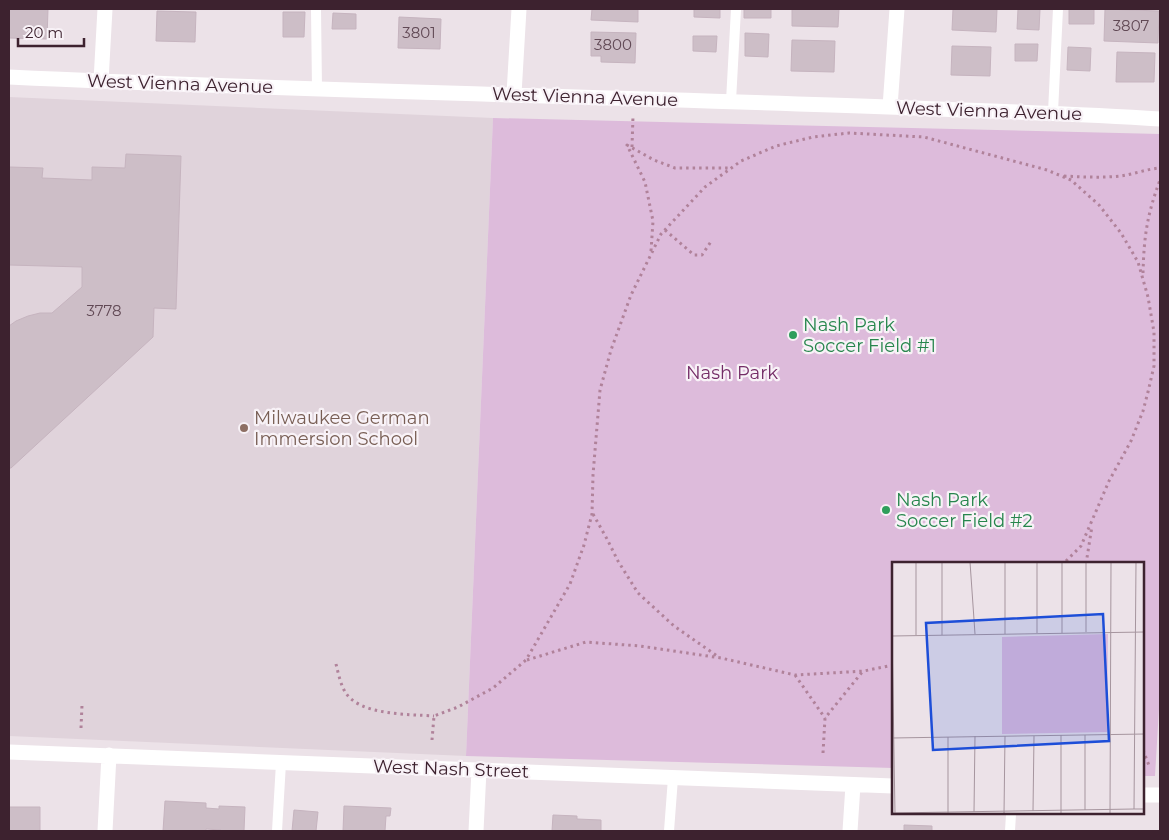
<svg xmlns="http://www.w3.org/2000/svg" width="1169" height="840" viewBox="0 0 1169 840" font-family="Montserrat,sans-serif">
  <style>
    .built { fill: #e0d3db }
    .green { fill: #ddbbdb }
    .building { fill: #cdbec7; stroke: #c6b4bf }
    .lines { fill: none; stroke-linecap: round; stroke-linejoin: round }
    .path { stroke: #b0829a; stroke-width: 3; stroke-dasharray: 2.5 4; stroke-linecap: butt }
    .lane { stroke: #fff; stroke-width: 10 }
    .street { stroke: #fff; stroke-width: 15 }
    .leisure-dot { fill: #2e9e5b; stroke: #f8f2f7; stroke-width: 2 }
    .education-dot { fill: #8d6e63; stroke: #f8f2f7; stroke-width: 2 }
    .labels { text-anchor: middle; stroke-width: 4.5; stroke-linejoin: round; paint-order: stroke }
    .number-label { font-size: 15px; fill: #614955 }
    .street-label { font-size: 18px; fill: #3d222f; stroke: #f8f2f7 }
    .leisure-label { font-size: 18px; fill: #27864d; stroke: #f8f2f7; text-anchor: start }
    .park-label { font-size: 18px; fill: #742c67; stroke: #f8f2f7 }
    .education-label { font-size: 18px; fill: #785e54; stroke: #f8f2f7; text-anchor: start }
    .inset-road { fill: none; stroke: #a6959e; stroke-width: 1 }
    .view { fill: #1d4ed8; fill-opacity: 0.15; stroke: #1d4ed8; stroke-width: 2.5 }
    .inset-edge { fill: none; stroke: #3d222f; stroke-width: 2.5 }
  </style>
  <rect width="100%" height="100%" fill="#ece2e8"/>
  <path class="built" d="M9 97 493 118 466 756 9 736Z"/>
  <path class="green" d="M493 118 1160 134V692L1155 776H1143V564H893V768L466 756Z"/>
  <path class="building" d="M9 9H48L47 39 9 38Z
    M592 9H638V22L591 20Z
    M694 9H720V18L694 17Z
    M744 9H771V18H744Z
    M792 9H839L838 27 792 26Z
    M953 9H997L996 32 952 30Z
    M1018 9H1040L1039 30 1017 29Z
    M1069 9H1094V24H1069Z
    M1105 9 1159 11 1158 43 1104 41Z
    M157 11 196 12 195 42 156 41Z
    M283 12H305L304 37H283Z
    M333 13 356 14V29H332Z
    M399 17 441 19 440 49 398 48Z
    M591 32 636 33 635 63 601 62V56H591Z
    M745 33 769 34 768 57 745 56Z
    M693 36H717L716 52 693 51Z
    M792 40 835 41 834 72 791 71Z
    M1015 44H1038L1037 61H1015Z
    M952 46 991 47 990 76 951 75Z
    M1068 47 1091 48 1090 71 1067 70Z
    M1117 52 1155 53 1154 82H1116Z
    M126 154 181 156 176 309 154 308 153 337 11 468H9V326L16 321 28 316 40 313H52L82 287V267L9 265V167L43 168 42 178 92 180V167L125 168Z
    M165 801 206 803V808L219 809V806L245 807 244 831H221V830L206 829V831H163Z
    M344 806 391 808 390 816H386L385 831H343Z
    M9 807H40V831H9Z
    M294 810 318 812 316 831H292Z
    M553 815 577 816V819L601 820V831H552Z
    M904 825 932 826V831H904Z"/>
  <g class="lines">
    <path class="path" d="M632 147 633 116
      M1064 176C1083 177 1102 178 1121 176 1134 174 1147 169 1160 168
      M665 230 694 255H702L712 240
      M651 251 653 221 645 182 627 145 654 160 675 168H731
      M1143 273C1144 236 1147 215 1160 180
      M593 514 607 539 618 561 638 593 674 626 720 658
      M1086 564 1092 526
      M527 660 586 642 640 646 721 658 795 675 864 671 893 665
      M336 664C338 672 340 682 344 690 357 716 409 714 434 716
      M795 675 825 718
      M81 728 82 705
      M432 740 434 716 458 707 493 688 526 660 570 584 584 545 592 514 593 475 600 390 611 350 631 295 661 234 705 187 741 161 776 146 813 137 849 133 924 137 1047 170 1071 180 1099 205 1121 233 1138 262 1148 297 1154 332V366L1148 392 1143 411 1131 441 1109 481 1081 546 1063 564
      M1143 750 1150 768
      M823 753 825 718 863 671"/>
    <path class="lane" d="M316 9 317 89
      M731 101 736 9
      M1053 112 1058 9
      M277 831 281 763
      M669 831 673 778
      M1010 831 1011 814"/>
    <path class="street" d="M9 77C302 91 595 96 888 107 979 111 1070 113 1160 119
      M101 81 105 9
      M514 94 519 9
      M890 107 897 9
      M9 752 893 786
      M1143 795H1160
      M105 831 109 755
      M476 831 479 770
      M850 831 853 785"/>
  </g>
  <g class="leisure-dot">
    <circle cx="793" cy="335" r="5"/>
    <circle cx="886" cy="510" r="5"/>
  </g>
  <circle class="education-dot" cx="244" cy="428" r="5"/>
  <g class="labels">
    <g class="number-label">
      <text x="1131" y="31">3807</text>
      <text x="419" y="38">3801</text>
      <text x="613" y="50">3800</text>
      <text x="104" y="316">3778</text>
    </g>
    <g class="street-label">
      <text transform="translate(180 84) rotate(2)" y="6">West Vienna Avenue</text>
      <text transform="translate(585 97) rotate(2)" y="6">West Vienna Avenue</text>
      <text transform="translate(989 111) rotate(2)" y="6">West Vienna Avenue</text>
      <text transform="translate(451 769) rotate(2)" y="6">West Nash Street</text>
    </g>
    <g class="leisure-label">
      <text x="803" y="331">Nash Park<tspan x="803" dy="21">Soccer Field #1</tspan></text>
      <text x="896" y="506">Nash Park<tspan x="896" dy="21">Soccer Field #2</tspan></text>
    </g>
    <g class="park-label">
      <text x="732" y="379">Nash Park</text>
    </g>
    <g class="education-label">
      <text x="254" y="424">Milwaukee German<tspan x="254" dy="21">Immersion School</tspan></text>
    </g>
  </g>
  <g transform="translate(892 562)">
    <rect width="252" height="252" fill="#ece2e8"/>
    <path d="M216 72 215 170 110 172V75Z" fill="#ddbbdb"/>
    <path class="inset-road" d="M24 0V73M50 0V73M78 0 83 72M145 0V71M194 0V70M244 0 242 247H253M0 71 3 252M170 71V0M113 72V0M0 74 253 70M193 173V248M0 176 253 172M141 249 142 174M82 250 83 174M0 251 242 247M56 252V175M112 252 113 174M169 252V173M218 252 219 0"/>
    <path class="view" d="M211 52 217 179 41 188 34 61Z"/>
    <rect width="252" height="252" class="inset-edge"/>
  </g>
  <rect width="1169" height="840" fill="none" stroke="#3d222f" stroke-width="20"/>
  <path d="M18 38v8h66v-8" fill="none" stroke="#3d222f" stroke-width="2.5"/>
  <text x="25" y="38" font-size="15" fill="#3d222f" stroke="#f8f2f7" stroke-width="4" paint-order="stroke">20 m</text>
</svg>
